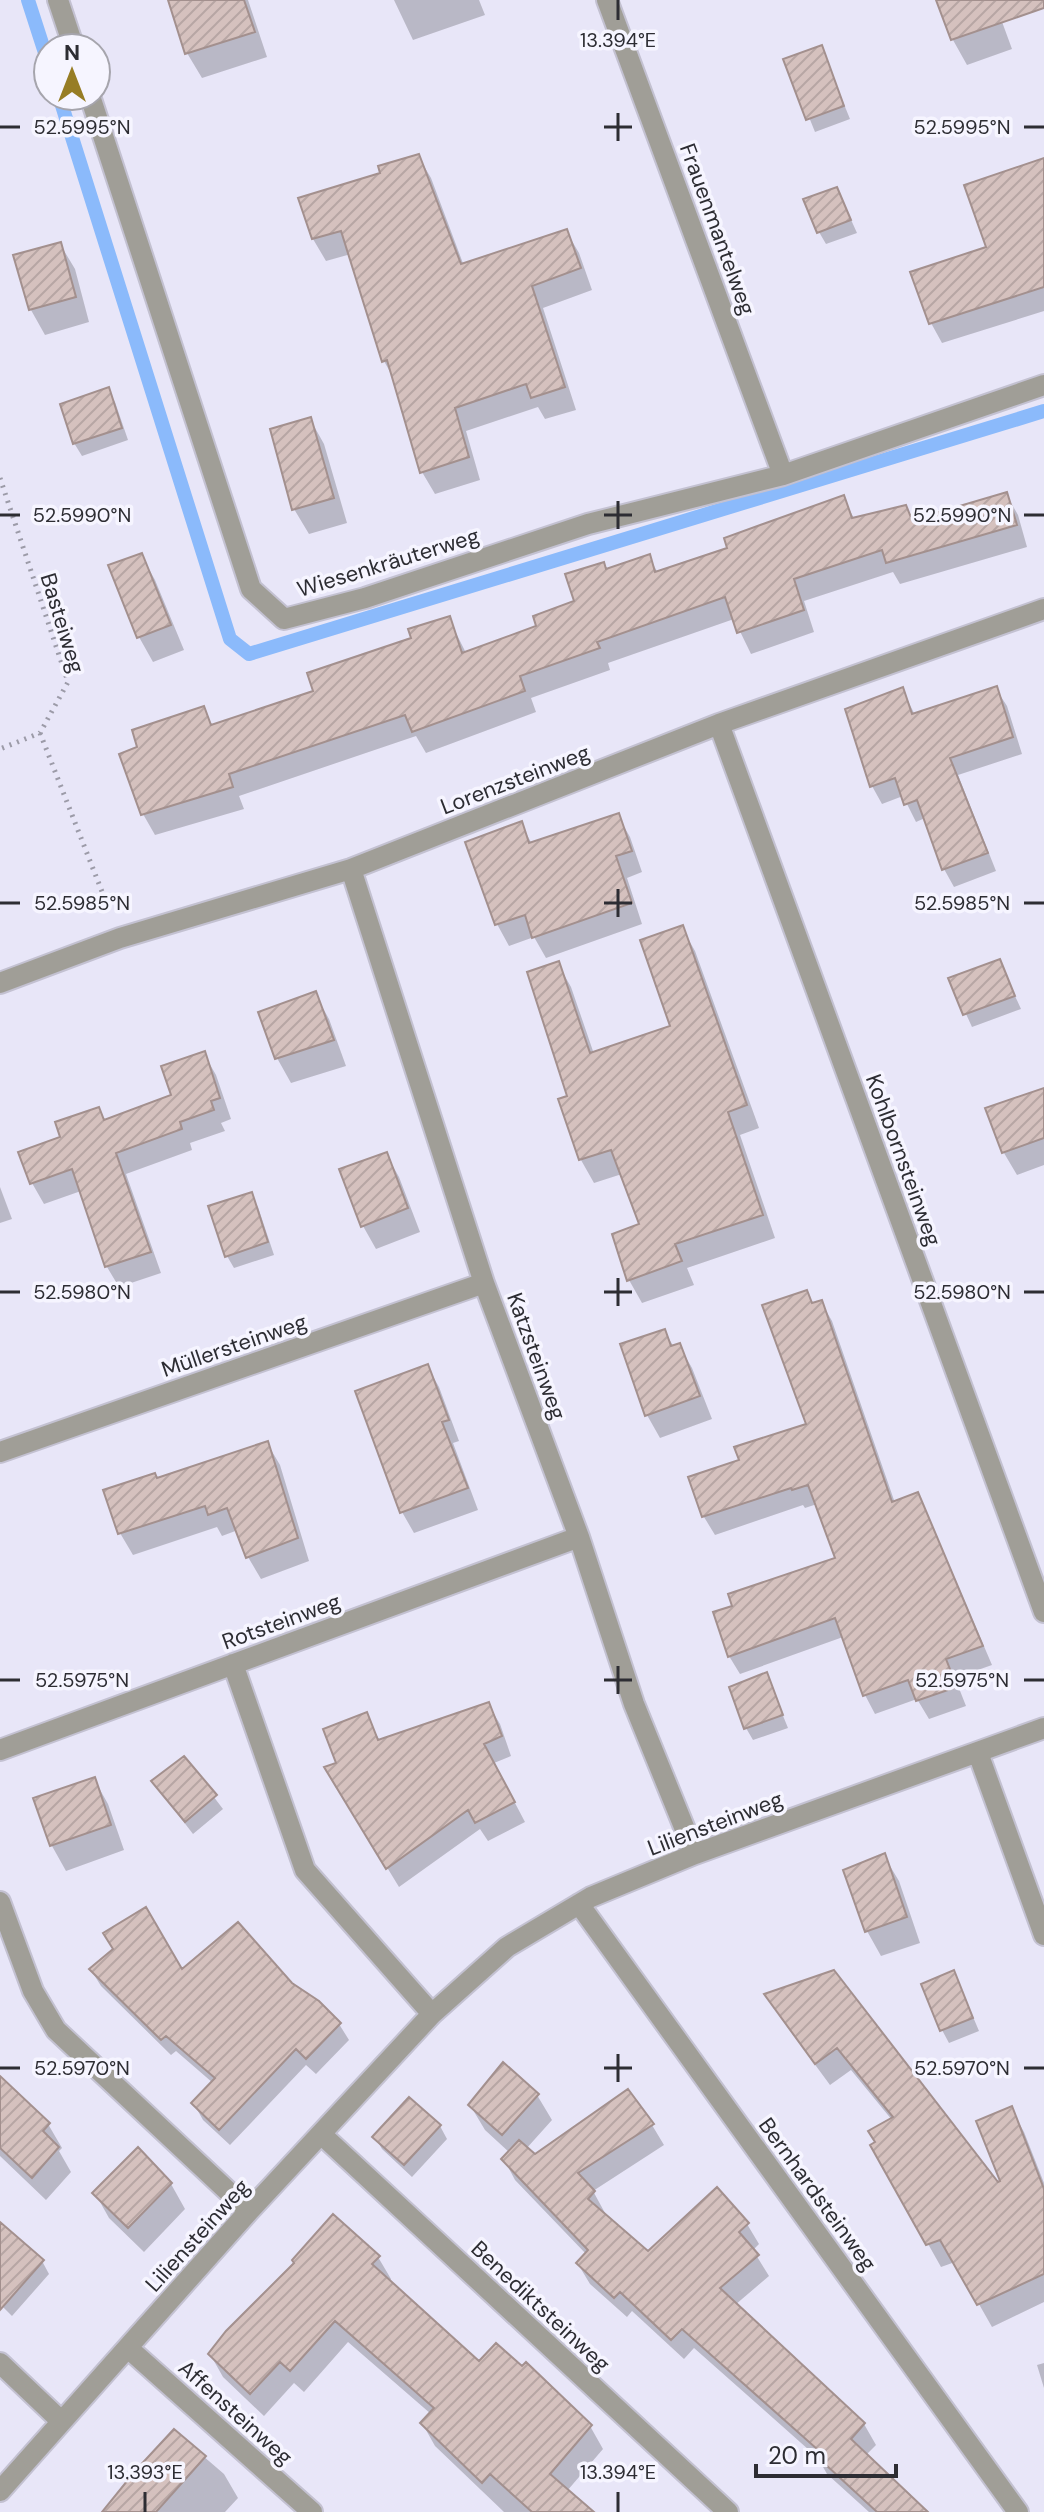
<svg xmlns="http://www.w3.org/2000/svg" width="1044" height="2512" viewBox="0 0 1044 2512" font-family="'DM Sans',sans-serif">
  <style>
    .shadow { fill: #0003 }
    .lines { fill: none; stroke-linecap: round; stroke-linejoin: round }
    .stream { stroke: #8bbafb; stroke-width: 14 }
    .building { fill: url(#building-hatch); stroke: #a3908e; stroke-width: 2 }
    .lane-casing { stroke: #c3c1d1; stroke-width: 24 }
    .path { stroke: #9c9ba8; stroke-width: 5; stroke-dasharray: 2 6; stroke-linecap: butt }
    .lane { stroke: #a09e97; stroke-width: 20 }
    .ticks { fill: none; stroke: #2d2d33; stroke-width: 3 }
    .labels { text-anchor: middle; stroke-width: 7; stroke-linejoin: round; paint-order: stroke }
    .street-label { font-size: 22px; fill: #2d2d33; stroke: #f6f5ff }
    .ticks-label { font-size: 20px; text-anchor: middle; fill: #2d2d33; stroke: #f6f5ff; stroke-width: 7; stroke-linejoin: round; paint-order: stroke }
  </style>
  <defs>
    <pattern id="building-hatch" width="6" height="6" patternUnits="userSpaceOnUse" patternTransform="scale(2)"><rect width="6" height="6" fill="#d5c1be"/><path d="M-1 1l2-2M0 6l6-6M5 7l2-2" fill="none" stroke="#b7a6a4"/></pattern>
  </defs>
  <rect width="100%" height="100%" fill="#e8e6f8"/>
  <path class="shadow" d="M170 0H248L267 57 202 78 187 53Z
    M394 0H479L485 15 413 40Z
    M939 0H994L1012 49 967 65 953 40Z
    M821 48 850 119 815 132 786 60Z
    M418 156 431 178 464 266 566 231 579 253 592 290 543 308 576 410 545 419 538 407 466 431 480 480 435 494 422 472 395 381 384 361 351 254 326 261 313 239 301 199 383 175Z
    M1044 160V311L942 343 931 323 989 248Z
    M843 202 857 233 826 244 819 232Z
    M60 244 75 269 89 322 45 335 31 310 15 257Z
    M108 390 115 402 128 440 82 456 74 443Z
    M310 419 324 444 347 523 309 534 294 509Z
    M1006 494 1018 515 1027 547 900 584 893 572 804 601 814 632 751 654 734 619 608 663 610 670 531 698 536 712 426 753 416 736 239 796 244 809 155 835 143 814 140 749 203 708 213 727 316 693 449 619 466 653 539 627 576 602 603 564 607 571 649 557 658 573 730 550 843 498 855 520 905 507 914 521Z
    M141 555 155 580 184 650 153 662 139 637Z
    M902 689 915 715 996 689 1007 706 1022 754 958 775 996 871 954 887 944 869 925 818 916 822 903 796 882 804 872 786Z
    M618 816 630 837 642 872 627 878 642 924 546 958 534 937 509 946 497 924 467 843 521 824 532 844Z
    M682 928 695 951 759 1128 740 1135 775 1238 687 1268 694 1285 642 1303 629 1280 642 1225 622 1174 594 1183 581 1160 560 1100 569 1097 558 964 571 987 594 1054 672 1027Z
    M999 961 1021 1009 972 1027 950 979Z
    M315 994 329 1019 346 1066 291 1083 277 1058Z
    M204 1054 216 1075 231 1119 221 1123 225 1131 190 1143 192 1150 126 1174 161 1273 119 1287 107 1267 81 1191 44 1204 32 1183 105 1122 173 1096Z
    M1044 1090V1165L1017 1175 1004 1153 987 1110Z
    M386 1154 399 1177 420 1232 376 1249 363 1226Z
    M0 1187 12 1219 0 1223Z
    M251 1195 258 1207 274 1255 234 1268 227 1256Z
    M806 1292 813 1305 821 1302 832 1321 895 1503 917 1494 927 1513 992 1665 955 1678 966 1706 929 1719 917 1699 875 1714 865 1695 843 1637 740 1674 729 1656 837 1559 817 1504 805 1508 803 1505 715 1535 704 1517 690 1478 742 1461 809 1425Z
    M664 1331 674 1347 679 1345 692 1368 712 1419 660 1438 647 1415Z
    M427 1366 439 1387 459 1441 453 1443 478 1510 414 1533 402 1512Z
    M267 1443 280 1465 309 1561 261 1579 248 1557 238 1530 222 1536 217 1527 133 1555 120 1533 157 1480Z
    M766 1674 788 1728 753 1740 746 1728Z
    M488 1704 500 1724 511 1756 494 1763 525 1822 488 1841 480 1829 399 1887 338 1787 339 1764 366 1715 380 1741Z
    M184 1758 223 1809 193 1834 153 1782Z
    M94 1779 108 1804 124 1850 66 1871 52 1846 35 1799Z
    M884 1856 899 1881 920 1943 881 1956 867 1931Z
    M91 1970 181 1972 339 2024 349 2040 316 2074 306 2065 230 2145 203 2120 194 2104 213 2083 176 2051 171 2055 101 1986Z
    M833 1972 997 2185 1002 2182 1011 2109 1024 2132 1044 2183V2302L992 2327 955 2262 941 2267 873 2146 892 2120 851 2070 830 2085 780 2017 767 1995Z
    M954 1972 979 2031 949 2043 942 2030Z
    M0 2094 48 2124 62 2148 59 2151 71 2172 46 2200 0 2156Z
    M537 2095 552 2120 526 2149 535 2157 652 2125 664 2145 593 2191 605 2213 603 2215 649 2253 747 2224 759 2244 753 2250 769 2276 735 2305 864 2424 876 2445 865 2456 926 2512H869L827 2474 818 2458 694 2348 684 2359 632 2311 627 2317 590 2284 578 2264 587 2255 515 2180 504 2159 510 2153 485 2130 470 2105Z
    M440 2126 447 2139 412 2177 382 2149 375 2137Z
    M171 2184 185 2209 144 2252 109 2218 95 2193Z
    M0 2248 42 2261 49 2274 12 2316 0 2304Z
    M378 2257 391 2279 389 2282 479 2364 590 2426 603 2449 567 2491 590 2512H504L435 2446 422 2423 431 2414 348 2342 304 2392 294 2383 264 2416 223 2377 210 2354Z
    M1044 2363V2388L1037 2365Z
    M174 2431 224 2474 238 2498 225 2512H104Z"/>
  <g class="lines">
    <path class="stream" d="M28 0 48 62
      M59 96 230 639 249 654 1044 411"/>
  </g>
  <path class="building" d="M168 0H244L255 32 185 54Z
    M936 0H1044V8L951 40Z
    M822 45 844 106 806 120 783 59Z
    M419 154 461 264 567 229 581 268 532 286 565 387 531 398 526 384 455 408 469 457 420 473 387 360 382 362 341 231 312 239 298 198 380 173 378 166Z
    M1044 158V287L929 324 910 272 986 247 964 185Z
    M837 187 851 220 817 233 803 199Z
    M61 242 76 297 29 310 13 255Z
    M109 387 122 428 73 444 60 404Z
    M311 417 334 498 292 510 270 429Z
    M1007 492 1017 525 886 563 882 550 794 579 804 610 737 633 725 597 597 642 600 648 520 676 525 691 412 732 405 715 229 774 233 787 141 815 119 754 137 747 132 730 204 706 211 725 313 691 307 673 411 638 408 629 450 616 462 653 536 626 533 616 574 601 565 574 604 562 606 569 650 554 655 572 727 548 724 538 844 495 852 518 906 505 912 520Z
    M142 553 171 625 137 638 108 565Z
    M997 686 1013 737 950 758 988 853 942 870 917 800 904 805 895 778 870 787 845 709 903 687 912 714Z
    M619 813 632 851 616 856 632 903 532 938 525 915 495 925 465 842 522 821 529 843Z
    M683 925 747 1105 728 1112 763 1215 675 1244 682 1261 627 1281 612 1234 639 1224 611 1150 579 1160 558 1099 567 1096 527 972 559 961 590 1053 670 1026 640 940Z
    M1000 959 1015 996 963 1015 948 978Z
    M316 991 334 1040 275 1059 258 1012Z
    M205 1051 220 1098 211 1101 214 1110 180 1122 182 1129 116 1153 151 1252 105 1267 72 1169 30 1184 18 1152 60 1137 55 1122 99 1107 104 1120 171 1095 161 1066Z
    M1044 1088V1138L1002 1153 985 1108Z
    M387 1152 408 1208 361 1227 339 1169Z
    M252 1192 268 1242 225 1257 208 1206Z
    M807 1290 812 1303 822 1300 892 1502 918 1492 983 1646 946 1659 957 1687 916 1701 908 1680 863 1696 835 1618 728 1657 713 1612 732 1606 728 1594 835 1558 808 1485 792 1490 791 1488 702 1517 688 1477 739 1460 734 1447 806 1424 762 1305Z
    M665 1329 671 1346 680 1343 700 1396 645 1416 620 1344Z
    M428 1364 449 1420 442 1422 468 1488 400 1513 355 1391Z
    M268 1441 298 1538 246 1558 227 1508 208 1515 205 1506 118 1534 103 1490 155 1473 157 1478Z
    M767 1672 783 1715 744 1729 729 1687Z
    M489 1702 502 1736 484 1744 515 1802 475 1823 468 1810 386 1869 324 1767 336 1763 323 1729 367 1712 378 1740Z
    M184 1756 217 1795 185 1822 151 1781Z
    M95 1777 111 1825 50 1846 33 1798Z
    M885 1853 907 1917 865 1932 843 1870Z
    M146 1907 182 1969 238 1922 292 1983 319 2001 341 2023 306 2059 296 2049 219 2130 191 2103 215 2078 166 2036 161 2040 89 1969 113 1949 103 1933Z
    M834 1970 998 2182 1000 2181 976 2121 1012 2106 1044 2189V2274L977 2305 940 2240 926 2245 870 2145 875 2142 868 2131 893 2117 837 2048 815 2064 764 1994Z
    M954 1970 973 2018 940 2031 921 1984Z
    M503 2062 539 2094 502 2135 468 2105Z
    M0 2076 50 2123 43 2131 59 2147 32 2178 0 2148Z
    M628 2089 654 2124 578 2173 595 2191 588 2199 648 2251 717 2187 749 2223 739 2232 759 2255 720 2288 865 2423 851 2439 928 2512H877L813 2453 817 2449 682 2329 671 2340 620 2292 614 2298 576 2263 588 2250 501 2159 519 2140 535 2154Z
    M409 2097 441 2125 404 2165 372 2137Z
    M138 2147 172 2183 128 2228 92 2193Z
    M333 2214 380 2256 372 2264 479 2361 496 2343 522 2366 526 2362 592 2425 550 2474 594 2512H532L490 2474 482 2483 420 2423 434 2408 335 2321 290 2371 280 2362 250 2394 208 2354 226 2331 294 2263 292 2260Z
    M0 2222 44 2260 0 2310Z
    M174 2429 206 2456 156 2512H102L136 2470Z"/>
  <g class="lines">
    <g class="lane-casing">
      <path id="lane" d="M58 0 74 48
        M607 0 783 475
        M90 96 251 589 284 619 365 598 588 524 783 475 1044 385
        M719 724 1044 1612
        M351 869 484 1283 579 1537 634 1704 695 1854
        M0 983 120 938 351 869 719 724 1044 609
        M0 1452 484 1283
        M233 1664 305 1870 432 2014
        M0 1750 579 1537
        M978 1753 1044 1935
        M0 1902 33 1991 56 2030 249 2211
        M579 1904 1018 2512
        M321 2134 728 2512
        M128 2348 312 2512
        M0 2363 60 2420
        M0 2491 249 2211 432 2014 507 1947 591 1897 695 1854 1044 1728"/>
    </g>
    <path class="path" d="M0 478 68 682 40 733 0 749
      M40 733 108 907"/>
    <use href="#lane" class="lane"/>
  </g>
  <path class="ticks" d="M618 0V20M618 113V141M0 127H20M604 127H632M1024 127H1044M618 501V529M0 515H20M604 515H632M1024 515H1044M618 889V917M0 903H20M604 903H632M1024 903H1044M618 1278V1306M0 1292H20M604 1292H632M1024 1292H1044M618 1666V1694M0 1680H20M604 1680H632M1024 1680H1044M618 2054V2082M0 2068H20M604 2068H632M1024 2068H1044M145 2492V2512M618 2492V2512"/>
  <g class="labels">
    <g class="street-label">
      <text transform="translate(718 229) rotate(70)" y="8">Frauenmantelweg</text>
      <text transform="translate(388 562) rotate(-17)" y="8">Wiesenkräuterweg</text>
      <text transform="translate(63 623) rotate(73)" y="8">Basteiweg</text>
      <text transform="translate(515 779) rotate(-21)" y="8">Lorenzsteinweg</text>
      <text transform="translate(904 1160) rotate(70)" y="8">Kohlbornsteinweg</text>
      <text transform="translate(234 1345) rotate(-19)" y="8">Müllersteinweg</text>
      <text transform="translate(537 1356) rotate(70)" y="8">Katzsteinweg</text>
      <text transform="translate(281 1621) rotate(-20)" y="8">Rotsteinweg</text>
      <text transform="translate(715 1823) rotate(-21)" y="8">Liliensteinweg</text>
      <text transform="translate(818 2194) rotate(54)" y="8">Bernhardsteinweg</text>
      <text transform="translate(197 2235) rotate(-48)" y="8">Liliensteinweg</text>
      <text transform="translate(541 2306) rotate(43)" y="8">Benediktsteinweg</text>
      <text transform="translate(236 2412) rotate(42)" y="8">Affensteinweg</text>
    </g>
  </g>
  <g class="ticks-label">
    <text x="618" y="47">13.394°E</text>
    <text x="82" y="134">52.5995°N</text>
    <text x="962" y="134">52.5995°N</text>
    <text x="82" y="522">52.5990°N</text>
    <text x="962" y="522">52.5990°N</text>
    <text x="82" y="910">52.5985°N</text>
    <text x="962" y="910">52.5985°N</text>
    <text x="82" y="1299">52.5980°N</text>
    <text x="962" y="1299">52.5980°N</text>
    <text x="82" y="1687">52.5975°N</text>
    <text x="962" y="1687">52.5975°N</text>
    <text x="82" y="2075">52.5970°N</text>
    <text x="962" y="2075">52.5970°N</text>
    <text x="145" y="2479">13.393°E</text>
    <text x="618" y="2479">13.394°E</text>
  </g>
  <g transform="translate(72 72)"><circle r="38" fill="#f6f5ff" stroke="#a6a5ad" stroke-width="2"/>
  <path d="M0-6L14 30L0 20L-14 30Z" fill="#977d25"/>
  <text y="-12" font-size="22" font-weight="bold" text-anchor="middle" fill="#2d2d33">N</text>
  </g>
  <path d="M756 2464v12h140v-12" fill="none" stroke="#2d2d33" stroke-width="4"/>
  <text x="768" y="2464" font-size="24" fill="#2d2d33" stroke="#f6f5ff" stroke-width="6" paint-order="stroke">20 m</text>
</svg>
